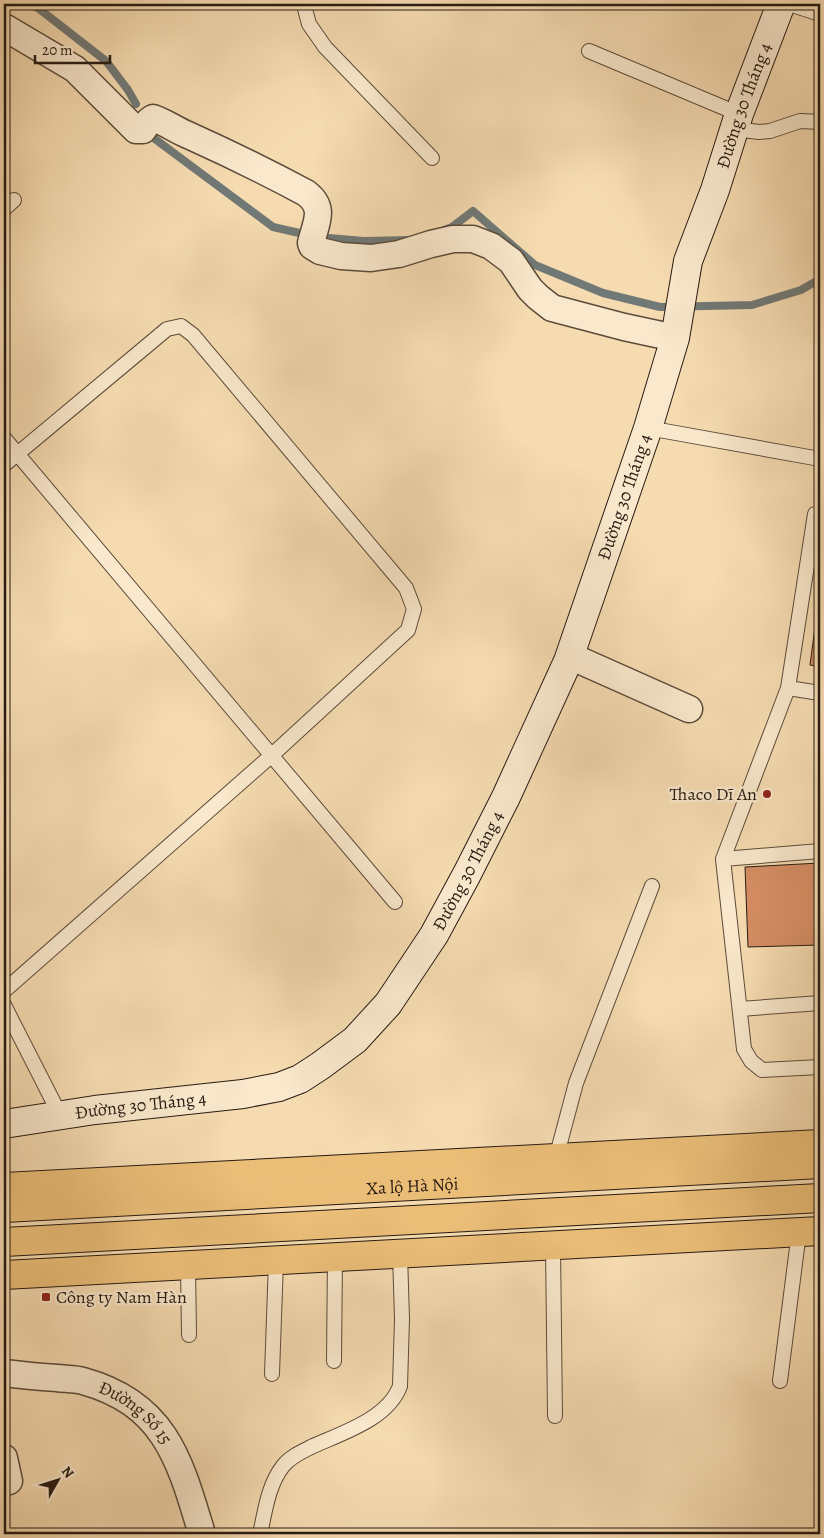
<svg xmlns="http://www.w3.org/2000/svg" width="824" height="1538" viewBox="0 0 824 1538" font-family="Alegreya,serif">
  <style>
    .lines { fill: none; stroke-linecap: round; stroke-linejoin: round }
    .stream { stroke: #717976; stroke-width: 8 }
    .building { fill: #d58d63; stroke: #271b12 }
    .lane-casing { stroke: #5b4b3a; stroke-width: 16 }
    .street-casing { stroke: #5b4b3a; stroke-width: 29 }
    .secondary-casing { stroke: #271b12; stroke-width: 30 }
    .highway-casing { stroke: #271b12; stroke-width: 30 }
    .lane { stroke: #f9e8cc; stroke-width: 14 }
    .street { stroke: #f9e8cc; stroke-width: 26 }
    .secondary { stroke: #f9e8cc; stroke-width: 28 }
    .highway { stroke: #ebbe78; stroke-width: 28 }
    .poi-dot { fill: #8f2418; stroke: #f9e8cc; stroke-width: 2 }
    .labels { text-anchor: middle; stroke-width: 4.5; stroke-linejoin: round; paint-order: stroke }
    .street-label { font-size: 18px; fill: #271b12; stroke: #f9e8cc }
    .poi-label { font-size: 18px; fill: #271b12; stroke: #f9e8cc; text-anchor: end }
  </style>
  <rect width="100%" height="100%" fill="#f6dbb1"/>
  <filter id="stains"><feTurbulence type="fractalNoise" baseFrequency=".004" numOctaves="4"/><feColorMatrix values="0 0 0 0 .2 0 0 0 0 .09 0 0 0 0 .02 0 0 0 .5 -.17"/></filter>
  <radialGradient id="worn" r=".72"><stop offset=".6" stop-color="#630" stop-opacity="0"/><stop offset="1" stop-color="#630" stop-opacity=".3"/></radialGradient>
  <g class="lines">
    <path class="stream" d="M28 4 38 8 106 61 128 90 136 104
      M155 139 273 227 317 237 364 241 410 240
      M444 230 452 227 473 211 535 265 603 293 660 307 752 305 801 290 820 279"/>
  </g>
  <path class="building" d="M820 589V667L810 665Z
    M820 863V945L748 947 745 867Z"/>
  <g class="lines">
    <g class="lane-casing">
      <path id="lane" d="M307 4 305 9 309 24 325 47 432 158
        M789 4 820 14
        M589 51 739 114
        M735 129 759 132 770 131 800 121 820 122
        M4 209 14 200
        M648 428 820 459
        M4 438 395 902
        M4 465 167 329 181 326 193 335 406 588 414 609 408 630 272 755 4 991
        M815 514 788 688 723 859 744 1049 751 1061 762 1070 820 1067
        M788 688 820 693
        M723 859 820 851
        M4 1005 60 1115
        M740 1009 820 1003
        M556 1158 576 1083 652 886
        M553 1246 555 1416
        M188 1265 189 1335
        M334 1361 335 1257
        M272 1374 276 1261
        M780 1381 799 1232
        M260 1534C265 1512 268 1485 283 1466 290 1457 301 1452 311 1447 342 1433 388 1419 400 1386L402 1319 400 1254"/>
    </g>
    <g class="street-casing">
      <g id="street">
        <path d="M4 27 75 69 136 130H143L149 121 153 118C165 122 176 130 188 135 228 153 267 172 306 193 326 208 316 222 311 243L312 246 320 251 341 256 371 258 399 254 431 244 453 239H473L491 246 511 261 530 289 538 297 552 308 624 327 675 338"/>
        <path d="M570 656 689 709"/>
        <path id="s1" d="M4 1373C21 1375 39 1377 57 1378 65 1379 75 1379 83 1381 166 1404 180 1461 202 1534"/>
        <path d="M4 1458 9 1481"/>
      </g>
    </g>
    <g class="secondary-casing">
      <g id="secondary">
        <path id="s2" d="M4 1124 95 1110 243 1094 279 1087 300 1079 320 1066 355 1040 388 1004 434 935 467 874 506 797 568 661 648 428 675 338 688 261 715 190 739 114 781 4"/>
      </g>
    </g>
    <g class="highway-casing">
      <g id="highway">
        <path d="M4 1187 820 1144"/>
        <path id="s3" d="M4 1208 820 1164"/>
        <path d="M4 1242 820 1198"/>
        <path d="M4 1275 820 1231"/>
      </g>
    </g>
    <use href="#lane" class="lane"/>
    <use href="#street" class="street"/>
    <use href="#secondary" class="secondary"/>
    <use href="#highway" class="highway"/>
  </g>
  <g class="poi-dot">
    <circle cx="767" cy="794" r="5"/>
    <rect x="41" y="1292" width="10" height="10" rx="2.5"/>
  </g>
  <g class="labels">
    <g class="street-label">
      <text dy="6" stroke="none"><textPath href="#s2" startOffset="1388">Đường 30 Tháng 4</textPath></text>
      <text dy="6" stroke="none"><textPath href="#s2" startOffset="978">Đường 30 Tháng 4</textPath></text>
      <text dy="6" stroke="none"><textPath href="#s2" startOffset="572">Đường 30 Tháng 4</textPath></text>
      <text dy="6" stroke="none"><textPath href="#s2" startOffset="138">Đường 30 Tháng 4</textPath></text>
      <text dy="6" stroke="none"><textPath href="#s3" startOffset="409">Xa lộ Hà Nội</textPath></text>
      <text dy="6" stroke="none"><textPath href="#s1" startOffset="142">Đường Số 15</textPath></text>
    </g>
    <g class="poi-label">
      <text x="757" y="800">Thaco Dĩ An</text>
      <text x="56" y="1303" text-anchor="start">Công ty Nam Hàn</text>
    </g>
  </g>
  <rect width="824" height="1538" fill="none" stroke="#f6dbb1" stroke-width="20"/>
  <rect x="5" y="5" width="814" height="1528" fill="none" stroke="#271b12" stroke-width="2.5"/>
  <rect x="10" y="10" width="804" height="1518" fill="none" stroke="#271b12"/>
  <g transform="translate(58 1480) rotate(51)" stroke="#f9e8cc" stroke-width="4" paint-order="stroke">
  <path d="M0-4L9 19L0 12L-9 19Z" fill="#271b12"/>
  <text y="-8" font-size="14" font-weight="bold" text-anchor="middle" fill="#271b12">N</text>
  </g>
  <path d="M35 55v8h75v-8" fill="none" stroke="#271b12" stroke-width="2.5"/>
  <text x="42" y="55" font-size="15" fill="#271b12" stroke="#f9e8cc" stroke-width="4" paint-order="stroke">20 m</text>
  <rect width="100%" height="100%" filter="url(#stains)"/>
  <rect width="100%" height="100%" fill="url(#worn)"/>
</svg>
